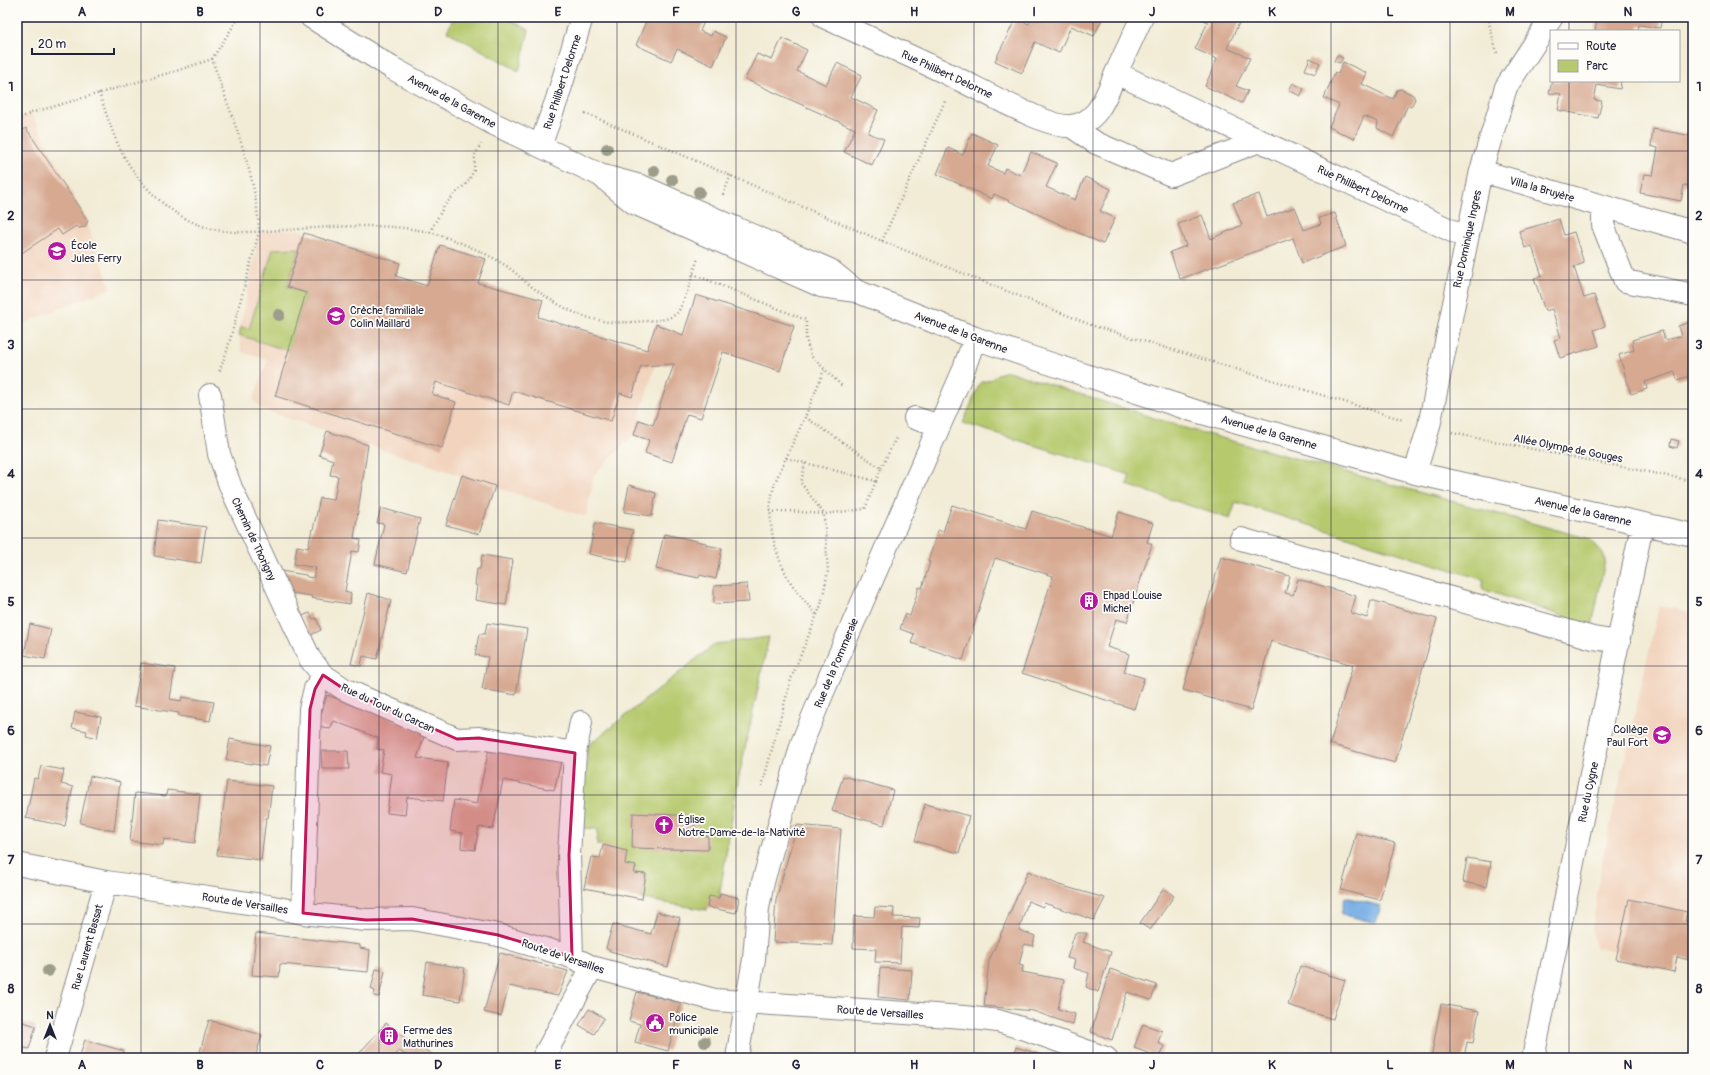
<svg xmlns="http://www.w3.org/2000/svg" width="1710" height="1075" viewBox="0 0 1710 1075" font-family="Pangolin,sans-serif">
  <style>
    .built { fill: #f2d4be }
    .green { fill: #b6c96d; stroke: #6c7654 }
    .water { fill: #75ade4; stroke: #4c6890 }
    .building { fill: #d7a991 }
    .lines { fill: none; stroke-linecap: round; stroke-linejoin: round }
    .minor-casing { stroke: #8a8788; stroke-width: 24 }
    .path { stroke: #8a8788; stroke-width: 2.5; stroke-dasharray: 1 3; stroke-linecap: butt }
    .minor { stroke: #fff; stroke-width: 22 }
    .tree { fill: #9c9d8a }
    .marked { fill: #c2185b; fill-opacity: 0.2; stroke: #c2185b; stroke-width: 3; stroke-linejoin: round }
    .grid { fill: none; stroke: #22223b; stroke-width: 1; stroke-opacity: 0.55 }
    .labels { text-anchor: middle; stroke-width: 3.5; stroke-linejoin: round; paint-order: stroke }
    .street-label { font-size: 11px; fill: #22223b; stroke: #fdfcf7 }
    .poi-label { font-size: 11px; fill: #22223b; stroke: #fdfcf7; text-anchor: start }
    .neatline { fill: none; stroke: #22223b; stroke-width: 1.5 }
    .grid-label { font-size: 13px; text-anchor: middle; font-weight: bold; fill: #22223b }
  </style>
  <rect width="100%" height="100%" fill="#fdfcf7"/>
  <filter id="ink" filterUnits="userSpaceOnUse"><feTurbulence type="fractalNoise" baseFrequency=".025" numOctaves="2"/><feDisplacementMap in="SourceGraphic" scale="8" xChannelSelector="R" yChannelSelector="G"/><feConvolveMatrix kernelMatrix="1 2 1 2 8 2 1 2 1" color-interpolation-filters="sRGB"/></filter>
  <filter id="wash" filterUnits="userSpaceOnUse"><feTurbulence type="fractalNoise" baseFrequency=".012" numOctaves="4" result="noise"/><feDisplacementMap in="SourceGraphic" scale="16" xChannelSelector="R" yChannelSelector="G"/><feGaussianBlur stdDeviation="0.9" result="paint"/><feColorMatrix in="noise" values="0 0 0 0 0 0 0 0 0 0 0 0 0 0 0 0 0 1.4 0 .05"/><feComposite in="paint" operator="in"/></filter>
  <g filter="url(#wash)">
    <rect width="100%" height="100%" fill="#f2ecd6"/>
    <path class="built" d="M31 113 84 215 111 288 17 326V119Z
      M299 229 304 233 400 263 396 276 427 286 440 245 486 259 478 283 543 300 539 317 646 350 656 324 683 335 674 364 655 366 634 435 594 475 586 517 263 410 257 404 253 399 268 360 242 352 239 335 259 232Z
      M1659 606 1693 612V961L1677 957 1674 972 1616 959 1617 951 1595 947 1592 930 1603 857Z"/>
    <path class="green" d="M454 17H505L529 30 519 71 447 31Z
      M299 248 287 287 306 293 289 351 239 335 241 327 249 329 273 249Z
      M1008 371 1185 428 1590 539 1603 553 1605 560 1592 626 1482 589 1484 580 1236 502 1230 519 1127 485 1130 475 963 423 980 383 992 379 997 374Z
      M769 637 738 781 719 898 707 907V910L642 899 646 874 634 873 635 866 625 864 603 845H597L598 829 583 828 581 823 583 767 588 760 586 747 715 644Z"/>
    <path class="water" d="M1345 897 1381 906 1376 923 1341 914Z"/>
    <g id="blocks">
      <path class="building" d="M648 17H669L675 20 676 17H706L700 31 711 36 713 31 726 37 713 66 677 49 671 61 636 45Z
        M1032 17H1103L1094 36 1071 26 1059 53 1035 42 1022 73 995 61 1016 18 1029 24Z
        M1198 17H1242L1227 48 1250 58 1236 86 1248 91 1242 103 1205 86 1217 59 1195 49 1208 22Z
        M1598 17 1606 18V17H1662L1660 28 1639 25 1638 31H1595Z
        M782 38 807 50 797 71 812 78 826 85 837 63 862 75 851 97 878 110 868 133 884 139 872 165 844 152 855 129 745 79 757 54 772 60Z
        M1337 55 1343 58 1340 63 1334 61Z
        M1310 58 1320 63 1315 74 1305 70Z
        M1343 62 1367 73 1362 84 1364 85 1393 99 1397 90 1401 89 1413 95 1415 99 1411 107 1408 105 1393 137 1377 128 1378 122 1364 116 1354 139 1329 127 1339 105 1324 98 1335 72 1338 74Z
        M1552 81H1621L1620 89 1597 85 1594 100 1602 101 1598 118 1558 110 1561 94 1549 93Z
        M1293 83 1304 89 1300 96 1289 90Z
        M26 128 88 221 85 227 79 228 76 226 62 235 58 229 17 256V134Z
        M1653 129 1693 136 1691 152 1693 153V186L1684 185 1681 201 1640 193 1644 174 1653 175 1658 148 1651 146Z
        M972 133 998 145 988 166 1003 173 1005 168 1020 175 1031 152 1057 163 1046 187 1075 200 1085 177 1111 189 1100 211 1115 218 1103 244 994 194 992 199 937 174 948 148 963 155Z
        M1259 194 1267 217 1295 207 1304 230 1321 224 1319 218 1335 213 1346 246 1302 263 1293 238 1180 279 1170 252 1186 246 1178 224 1202 215 1211 239 1242 225 1233 203Z
        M1559 219 1564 235 1574 232 1584 263 1574 267 1584 298 1594 295 1605 326 1594 330 1599 346 1560 358 1554 340 1561 338 1552 309 1545 311 1534 278 1542 276 1532 246 1525 248 1519 231Z
        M304 233 400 263 396 276 427 286 440 245 486 259 478 283 543 300 538 317 647 350 656 324 683 335 696 295 794 326 780 371 723 352 701 418 687 414 672 462 645 453 649 440 634 435 639 420 653 425 674 364 641 366 632 397 620 393 611 421 513 391 509 405 436 382 432 394 456 402 442 448 275 396 306 293 287 287Z
        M1693 321V367H1691L1693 375 1677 380 1675 372 1645 382 1647 389 1631 394 1619 355 1634 350 1632 340 1662 331 1665 340 1681 336 1678 326Z
        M327 431 368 445 354 538 361 540 359 552 352 551 345 591 351 593 350 604 311 598 312 596 291 593 281 571 306 575 307 577 313 578 316 568 294 564 297 546 308 548 312 529 313 530 320 498 334 500 338 476 330 475 333 460 319 455Z
        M1671 439 1679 441 1677 448 1670 446Z
        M462 475 495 486 479 534 446 525Z
        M629 485 656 493 652 516 624 512Z
        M952 505 1026 529 1032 511 1111 536 1119 512 1153 523 1147 542 1152 544 1127 622 1116 619 1107 647 1129 654 1124 672 1144 678 1134 709 1022 673 1053 576 995 558 963 660 911 643 914 634 900 629 905 614 910 616 919 587 922 588 930 562H928L938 530 943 532Z
        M381 508 420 519 407 572 375 564 384 524 377 523Z
        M158 520 206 527 201 563 154 556Z
        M595 523 633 530 627 562 589 554Z
        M664 534 706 543V545L722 548 716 579 700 575 699 578 656 569Z
        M482 555 513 560 506 605 475 600 477 586 475 585 477 569H480Z
        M1221 557 1290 576 1285 593 1293 595 1298 579 1356 596 1351 613 1367 618 1371 600 1437 619 1395 763 1330 744 1353 665 1271 641 1251 710 1183 690Z
        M747 584 749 602 714 604V586Z
        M368 593 391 600 377 659 363 656 361 666 351 664Z
        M310 613 313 619 316 618 321 630 311 635 302 616Z
        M487 623 527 629 516 695 482 689 488 657 475 655 479 634H485Z
        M30 624 51 629 45 659 24 655Z
        M141 663 175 668 170 699 181 701 182 697 214 702 210 721 179 716V713L134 706Z
        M327 695 388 717 425 734 417 758 448 762 443 801 407 797 405 815 387 813 392 774 380 772 384 750 377 749 378 738 334 721 330 729 320 726 321 715Z
        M75 712 101 717 97 738 86 735 87 731 72 728Z
        M230 739 270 746 266 766 226 760Z
        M489 748 561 762 554 790 503 780 493 829 479 827 475 850 461 848 462 833 450 831 454 800 477 804Z
        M321 751H348L349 769H322Z
        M41 766 64 770 61 784 73 787 65 826 26 818 34 778 38 779Z
        M90 776 120 782 114 831 80 823Z
        M843 776 893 790 884 825 832 811Z
        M227 781 272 786 268 818H266L261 860 217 855Z
        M167 790 200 794 195 843 164 839 163 845 130 841 135 793 166 796Z
        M925 804 969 816 959 853 915 841Z
        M633 813 695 816 694 835 708 836V850L632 848Z
        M797 825 841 829 832 945 773 942 776 900Z
        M1356 833 1395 843 1380 900 1341 890Z
        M603 845 627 851 625 864 636 866 634 873 646 874 642 899 584 888 591 857 600 858Z
        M1467 858 1491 862 1487 887 1463 882Z
        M1028 871 1059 885 1105 898 1094 920 1044 903 1043 907 1028 901 1019 930 1035 936 1033 946 1024 944 1019 965 1023 966 1022 972 1064 980 1058 1009 1075 1014 1073 1025 1033 1011 984 1006 989 961Z
        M1164 888 1174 896 1150 930 1140 923Z
        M720 893 739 898 736 913 707 907 709 896 719 898Z
        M1629 899 1687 912 1685 921 1693 922V961L1677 957 1674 972 1616 959Z
        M875 907 894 908 893 917 920 918 919 928 902 927 900 963 875 962 876 949 853 948 854 916 874 917Z
        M657 912 680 918 668 967 610 951 606 948 613 924 651 934Z
        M256 933 360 945V948L370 950 368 972 280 964 279 977 252 975Z
        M1075 933H1087L1083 942 1111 952 1098 992 1086 987 1089 973 1073 968 1075 960 1067 958Z
        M500 953 568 971 558 996 509 986 501 1016 484 1012Z
        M427 962 465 968 460 1001 422 995Z
        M1300 966 1345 980 1333 1019 1288 1005Z
        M880 968 912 970 910 1000 878 997Z
        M376 969 385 971 379 997 374 996 375 991 371 989Z
        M1110 969 1157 985 1151 1000 1127 992 1112 1040 1091 1032Z
        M637 992 681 1003 668 1051 635 1042 640 1024 629 1021Z
        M1441 1004 1479 1011 1473 1043 1467 1042 1464 1058H1431Z
        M589 1009 604 1018 594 1034 579 1025Z
        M17 1020 36 1026 29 1049 18 1046 17 1049Z
        M209 1020 262 1035 255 1058H210L199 1055Z
        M386 1023 409 1041 432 1054 429 1058H410L399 1051 394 1058H355Z
        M1143 1024 1162 1031 1158 1043 1164 1046 1159 1057 1134 1048Z
        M85 1040 124 1051 122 1058H79Z
        M1016 1047 1051 1058H1014Z"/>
    </g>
  </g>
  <g filter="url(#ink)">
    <use href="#blocks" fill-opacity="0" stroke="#8a8788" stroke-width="1"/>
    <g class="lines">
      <g class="minor-casing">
        <path id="minor" d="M311 17 392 68 492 123 600 175 641 186 830 270 856 291
          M824 17C868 37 911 56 954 77 978 88 1049 129 1071 126 1099 123 1106 95 1116 73L1467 238
          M1116 73 1142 17
          M1071 126 1096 143 1171 175 1259 141
          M540 146 557 99 582 17
          M1481 171 1693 232
          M600 175 634 203 821 286 856 291 975 338 1027 356 1195 411 1415 473 1693 535
          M1603 206V225L1625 281 1693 295
          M210 395 219 454 231 488 310 659 323 675 344 689 457 739 479 738 575 753 569 855 572 957
          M915 418 939 426
          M1415 473 1429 426 1481 171 1506 87 1552 17
          M1241 539 1593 638 1619 642
          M575 753 581 722
          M17 864 106 882 268 906 303 913 366 920 412 919 498 935 572 957 592 967 715 1000 964 1017 998 1021 1028 1030 1106 1058
          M303 913 310 709 315 689 323 675
          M55 1058 106 882
          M543 1058 592 967
          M737 1058 754 959 758 908 763 882 802 743 823 692 962 374 975 338
          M1533 1058 1642 525"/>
      </g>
      <path class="path" d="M1490 17 1489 23 1497 53
        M212 59 239 17
        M99 93C107 115 113 137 125 158 143 189 172 217 208 228 232 235 260 231 285 230 333 227 381 222 429 232 449 237 482 251 500 262 513 269 523 281 535 289 553 302 576 316 598 320 613 324 631 322 646 321 657 320 668 321 677 313 684 305 694 270 698 258
        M585 113 882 241 1094 326 1404 420
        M17 120 31 113 179 70 212 59C230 114 257 173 259 232L227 351 219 372
        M723 195 731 175
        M430 232 444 206 458 191 468 182 474 170 475 155 481 144
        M882 241 945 101
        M693 274 806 320V339L811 356 842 386
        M1452 433 1693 481
        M786 458 805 417
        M881 468 897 436
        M770 512 789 511 824 514 865 509 876 481
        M816 614C811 607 804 601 798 593 776 564 763 519 775 483 778 475 782 466 786 458L876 481 881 468 805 417 824 370
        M762 786 791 679 821 605 828 571 824 514 801 483 805 463"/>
      <use href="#minor" class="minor"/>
    </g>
    <g class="tree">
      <circle cx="607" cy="149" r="6"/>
      <circle cx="654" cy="171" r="6"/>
      <circle cx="672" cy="180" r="6"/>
      <circle cx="699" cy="192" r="6"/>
      <circle cx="279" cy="315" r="6"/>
      <circle cx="48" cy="971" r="6"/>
      <circle cx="705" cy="1042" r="6"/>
    </g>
  </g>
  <path class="marked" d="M323 675 344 689 457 739 479 738 575 753 569 855 572 957 498 935 412 919 366 920 303 913 310 709 315 689Z"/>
  <path class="grid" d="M141 17V1058M260 17V1058M379 17V1058M498 17V1058M617 17V1058M736 17V1058M855 17V1058M974 17V1058M1093 17V1058M1212 17V1058M1331 17V1058M1450 17V1058M1569 17V31M1569 81V1058M17 151H1693M17 280H1693M17 409H1693M17 538H1693M17 666H1693M17 795H1693M17 924H1693"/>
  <defs>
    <g id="school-disc" transform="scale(1)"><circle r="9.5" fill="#b5179e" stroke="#fdfcf7"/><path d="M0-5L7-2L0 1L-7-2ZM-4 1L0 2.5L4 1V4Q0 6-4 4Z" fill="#fff"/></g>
    <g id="building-disc" transform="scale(1)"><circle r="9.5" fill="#b5179e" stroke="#fdfcf7"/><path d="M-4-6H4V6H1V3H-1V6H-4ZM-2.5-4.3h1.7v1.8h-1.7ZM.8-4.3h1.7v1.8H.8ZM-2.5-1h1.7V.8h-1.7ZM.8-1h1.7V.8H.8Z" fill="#fff"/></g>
    <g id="church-disc" transform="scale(1)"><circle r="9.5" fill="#b5179e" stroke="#fdfcf7"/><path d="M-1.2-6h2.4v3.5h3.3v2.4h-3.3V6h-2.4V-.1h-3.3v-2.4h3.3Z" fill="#fff"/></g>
    <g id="civic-disc" transform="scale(1)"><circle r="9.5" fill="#b5179e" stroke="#fdfcf7"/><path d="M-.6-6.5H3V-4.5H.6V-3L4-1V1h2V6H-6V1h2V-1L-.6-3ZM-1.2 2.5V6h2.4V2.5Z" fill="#fff"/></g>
  </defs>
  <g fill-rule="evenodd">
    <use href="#school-disc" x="57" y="251"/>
    <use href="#school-disc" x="336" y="316"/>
    <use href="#building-disc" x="1089" y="601"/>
    <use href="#school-disc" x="1662" y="735"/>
    <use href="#church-disc" x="664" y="825"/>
    <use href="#civic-disc" x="655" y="1023"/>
    <use href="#building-disc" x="389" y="1036"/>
  </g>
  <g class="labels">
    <g class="street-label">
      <text transform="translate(947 74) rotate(25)" y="4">Rue Philibert Delorme</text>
      <text transform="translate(562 82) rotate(-72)" y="4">Rue Philibert Delorme</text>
      <text transform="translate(452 101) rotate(29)" y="4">Avenue de la Garenne</text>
      <text transform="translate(1363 189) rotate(25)" y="4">Rue Philibert Delorme</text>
      <text transform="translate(1542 189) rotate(16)" y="4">Villa la Bruyère</text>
      <text transform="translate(1467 239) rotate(-78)" y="4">Rue Dominique Ingres</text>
      <text transform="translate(961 332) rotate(21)" y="4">Avenue de la Garenne</text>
      <text transform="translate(1269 432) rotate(16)" y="4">Avenue de la Garenne</text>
      <text transform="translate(1568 448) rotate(11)" y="4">Allée Olympe de Gouges</text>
      <text transform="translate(1583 511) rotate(13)" y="4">Avenue de la Garenne</text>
      <text transform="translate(254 539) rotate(65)" y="4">Chemin de Thorigny</text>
      <text transform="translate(836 663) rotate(-67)" y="4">Rue de la Pommeraie</text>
      <text transform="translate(388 708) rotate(25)" y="4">Rue du Tour du Carcan</text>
      <text transform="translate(1588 792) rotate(-78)" y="4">Rue du Cygne</text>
      <text transform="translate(245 903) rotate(9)" y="4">Route de Versailles</text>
      <text transform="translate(87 947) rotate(-74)" y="4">Rue Laurent Bassat</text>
      <text transform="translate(563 956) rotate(19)" y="4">Route de Versailles</text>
      <text transform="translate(880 1012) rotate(4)" y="4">Route de Versailles</text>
    </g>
    <g class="poi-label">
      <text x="71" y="249">École<tspan x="71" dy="13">Jules Ferry</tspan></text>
      <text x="350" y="314">Crèche familiale<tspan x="350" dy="13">Colin Maillard</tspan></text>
      <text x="1103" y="599">Ehpad Louise<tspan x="1103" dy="13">Michel</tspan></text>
      <text x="1648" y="733" text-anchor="end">Collège<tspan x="1648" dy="13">Paul Fort</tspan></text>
      <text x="678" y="823">Église<tspan x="678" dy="13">Notre-Dame-de-la-Nativité</tspan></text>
      <text x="669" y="1021">Police<tspan x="669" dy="13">municipale</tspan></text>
      <text x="403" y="1034">Ferme des<tspan x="403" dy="13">Mathurines</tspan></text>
    </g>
  </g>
  <rect width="1710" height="1075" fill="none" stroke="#fdfcf7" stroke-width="44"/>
  <rect x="1550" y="30" width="130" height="52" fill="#fdfcf7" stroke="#a5a5ac"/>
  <rect x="1558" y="43" width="20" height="6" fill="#ffffff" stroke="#a5a5ac"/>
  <text x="1586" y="50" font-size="12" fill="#22223b">Route</text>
  <rect x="1558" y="60" width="20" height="12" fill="#b6c96d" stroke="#a5a5ac"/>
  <text x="1586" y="70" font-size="12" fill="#22223b">Parc</text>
  <g transform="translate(50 1025)" stroke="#fdfcf7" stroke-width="3" paint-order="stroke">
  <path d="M0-3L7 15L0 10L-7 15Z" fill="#22223b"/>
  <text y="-6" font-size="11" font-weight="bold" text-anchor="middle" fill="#22223b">N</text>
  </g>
  <path d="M32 48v6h82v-6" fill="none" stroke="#22223b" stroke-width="2"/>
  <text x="38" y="48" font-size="12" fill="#22223b" stroke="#fdfcf7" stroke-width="3" paint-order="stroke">20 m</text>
  <rect x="22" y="22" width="1666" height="1031" class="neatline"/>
  <g class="grid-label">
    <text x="82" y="16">A</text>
    <text x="200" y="16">B</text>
    <text x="320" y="16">C</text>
    <text x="438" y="16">D</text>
    <text x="558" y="16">E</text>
    <text x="676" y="16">F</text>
    <text x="796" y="16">G</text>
    <text x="914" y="16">H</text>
    <text x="1034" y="16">I</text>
    <text x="1152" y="16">J</text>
    <text x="1272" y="16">K</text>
    <text x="1390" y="16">L</text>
    <text x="1510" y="16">M</text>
    <text x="1628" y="16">N</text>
    <text x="11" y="91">1</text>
    <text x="1699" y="91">1</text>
    <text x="11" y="220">2</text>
    <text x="1699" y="220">2</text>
    <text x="11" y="349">3</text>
    <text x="1699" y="349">3</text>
    <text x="11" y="478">4</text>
    <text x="1699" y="478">4</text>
    <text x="11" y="606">5</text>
    <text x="1699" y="606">5</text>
    <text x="11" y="735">6</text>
    <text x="1699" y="735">6</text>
    <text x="11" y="864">7</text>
    <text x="1699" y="864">7</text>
    <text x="11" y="993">8</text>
    <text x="1699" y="993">8</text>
    <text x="82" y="1069">A</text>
    <text x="200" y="1069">B</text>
    <text x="320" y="1069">C</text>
    <text x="438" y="1069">D</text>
    <text x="558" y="1069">E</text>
    <text x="676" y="1069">F</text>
    <text x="796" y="1069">G</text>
    <text x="914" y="1069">H</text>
    <text x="1034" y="1069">I</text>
    <text x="1152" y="1069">J</text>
    <text x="1272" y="1069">K</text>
    <text x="1390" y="1069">L</text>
    <text x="1510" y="1069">M</text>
    <text x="1628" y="1069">N</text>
  </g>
</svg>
